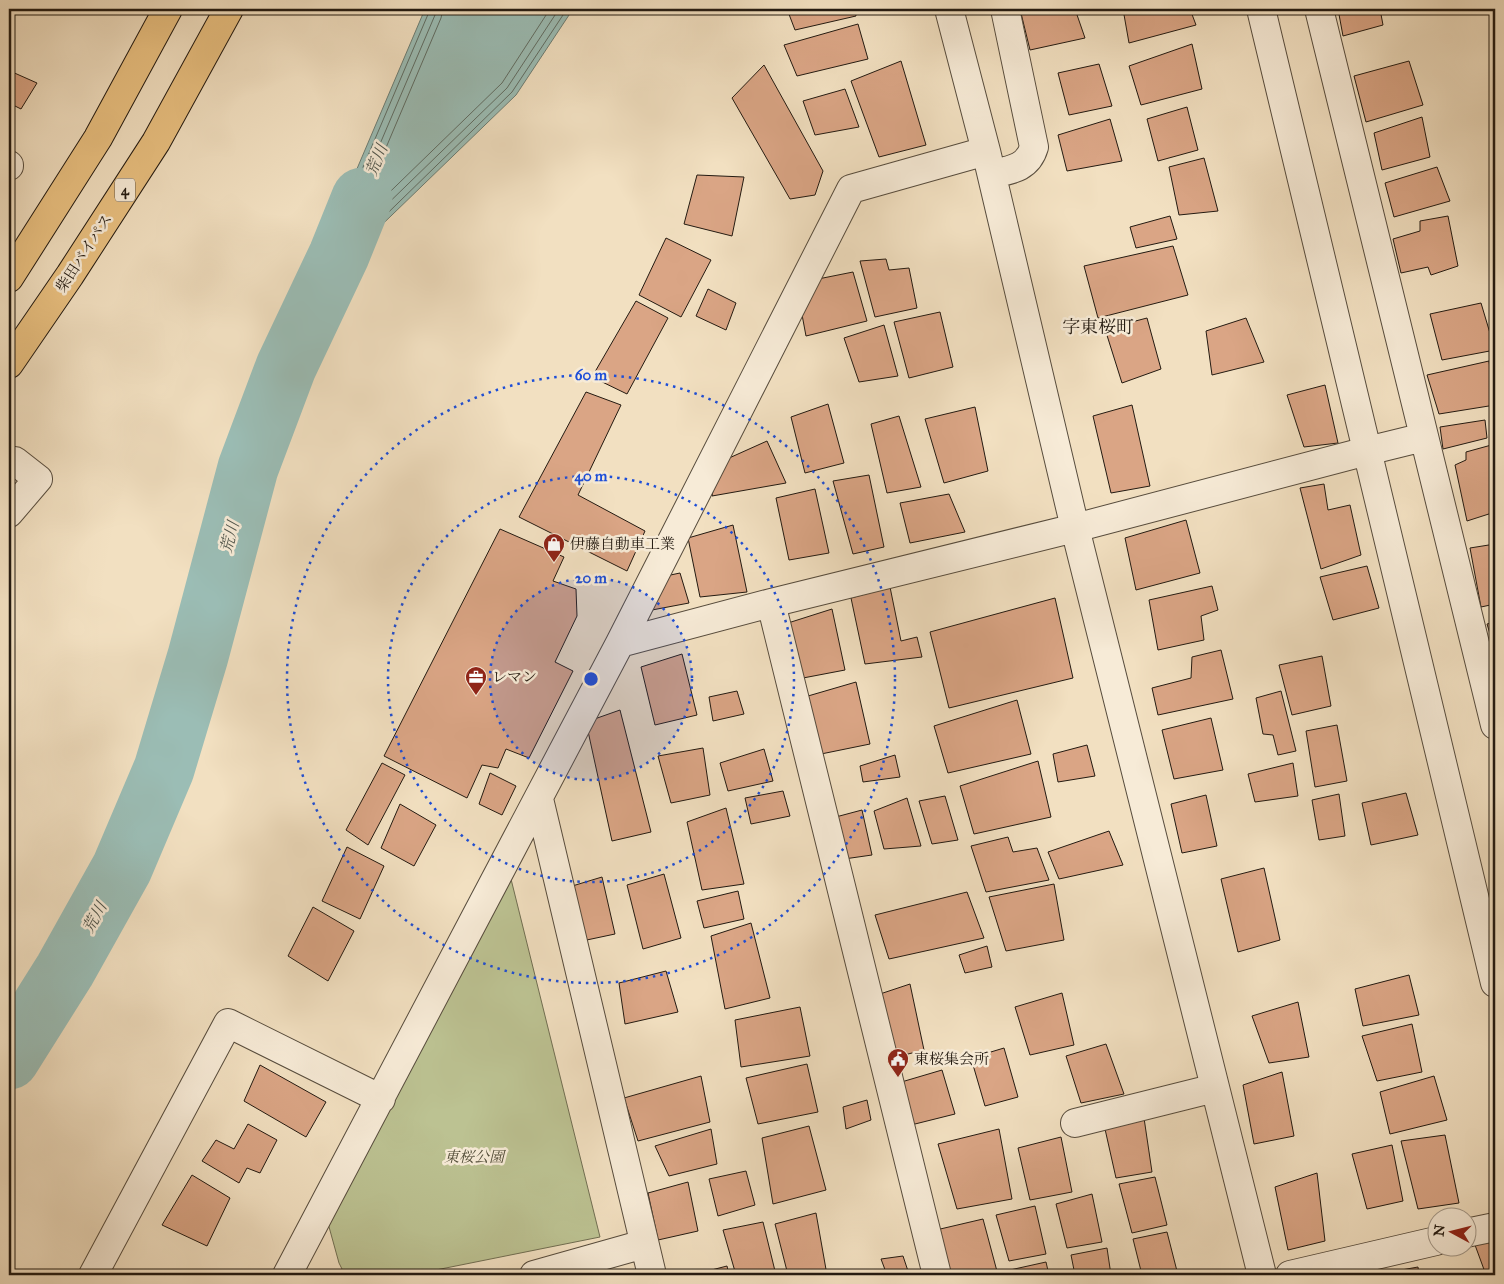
<svg xmlns="http://www.w3.org/2000/svg" width="1504" height="1284" viewBox="0 0 1504 1284" font-family="'IM FELL Great Primer','Noto Serif JP',serif">
  <style>
    .green { fill: #bcc292; stroke: #706e52 }
    .water { fill: #9bbdb5; stroke: #6b7c73 }
    .lines { fill: none; stroke-linecap: round; stroke-linejoin: round }
    .shore { stroke: #5f6c63; stroke-width: 1 }
    .river { stroke: #9bbdb5; stroke-width: 61 }
    .building { fill: #daa585; stroke: #231a11 }
    .minor-casing { stroke: #574c3d; stroke-width: 30 }
    .highway-casing { stroke: #231a11; stroke-width: 30 }
    .minor { stroke: #f7ebd7; stroke-width: 28 }
    .highway { stroke: #e9c080; stroke-width: 28 }
    .ring { fill: none; stroke: #1d4ed8; stroke-width: 2.5; stroke-dasharray: 2.5 5 }
    .labels { text-anchor: middle; stroke-width: 5; stroke-linejoin: round; paint-order: stroke }
    .shield { fill: #f7ebd7; stroke: #63594c; stroke-width: 1 }
    .shield-label { font-size: 14px; font-weight: bold; fill: #231a11 }
    .street-label { font-size: 15px; fill: #231a11; stroke: #f7ebd7 }
    .poi-label { font-size: 15px; fill: #231a11; stroke: #f7ebd7; text-anchor: start }
    .park-label { font-size: 15px; font-style: italic; fill: #514c38; stroke: #f7ebd7 }
    .water-label { font-size: 16px; font-style: italic; fill: #4d534a; stroke: #f7ebd7 }
    .quarter-label { font-size: 18px; fill: #231a11; stroke: #f7ebd7 }
    .centre { fill: #1d4ed8; stroke: #f7ebd7; stroke-width: 2.5 }
    .ring-label { font-size: 15px; text-anchor: middle; font-weight: bold; fill: #1d4ed8; stroke: #f7ebd7; stroke-width: 5; stroke-linejoin: round; paint-order: stroke }
  </style>
  <rect width="100%" height="100%" fill="#f2e0c1"/>
  <filter id="stains"><feTurbulence type="fractalNoise" baseFrequency=".004" numOctaves="4"/><feColorMatrix values="0 0 0 0 .2 0 0 0 0 .09 0 0 0 0 .02 0 0 0 .5 -.17"/></filter>
  <radialGradient id="worn" r=".72"><stop offset=".6" stop-color="#630" stop-opacity="0"/><stop offset="1" stop-color="#630" stop-opacity=".3"/></radialGradient>
  <path class="green" d="M509 871 600 1237 411 1275H345L339 1263 326 1216Z"/>
  <path class="water" d="M425 9H573L516 95 299 305Z"/>
  <g class="lines">
    <path class="shore" d="M429 9V12L318 273 320 276H323L512 92 567 9
      M435 9V15L336 247 338 250H340L507 88 559 9
      M443 9 441 18 357 216 359 219H362L502 83 550 9"/>
    <path class="river" d="M9 1059 65 970 122 868 164 769 198 656 248 468 286 367 339 255 362 198"/>
  </g>
  <path class="building" d="M787 9H855L856 16 795 30Z
    M1020 9H1075L1085 38 1030 50Z
    M1123 9H1190L1196 25 1129 43Z
    M1338 9H1380L1383 25 1343 36Z
    M858 24 868 59 797 76 784 45Z
    M1192 44 1202 89 1141 105 1129 66Z
    M901 61 926 145 879 157 851 81Z
    M1409 61 1423 105 1366 122 1354 76Z
    M1099 64 1112 106 1069 115 1058 73Z
    M764 65 823 171 815 195 790 199 732 98Z
    M10 71 37 83 21 109 9 103Z
    M845 89 859 127 815 135 803 101Z
    M1187 107 1198 150 1158 161 1147 119Z
    M1422 117 1430 157 1382 170 1374 133Z
    M1110 119 1122 161 1067 171 1058 135Z
    M1204 158 1218 211 1179 215 1169 167Z
    M1437 167 1450 201 1394 217 1385 183Z
    M697 175 744 177 732 236 684 224Z
    M1170 216 1177 239 1136 248 1130 227Z
    M1448 216 1458 266 1431 275 1428 267 1401 273 1393 239 1420 231V221Z
    M666 238 711 260 681 317 639 295Z
    M1173 246 1188 295 1098 318 1084 266Z
    M886 259 889 270 909 268 917 308 875 317 860 261Z
    M853 272 867 321 806 336 800 304 813 280Z
    M708 289 736 303 726 330 696 316Z
    M636 301 668 318 627 394 592 377Z
    M1481 303 1495 350 1442 360 1430 314Z
    M940 312 953 367 909 378 894 322Z
    M1147 318 1161 369 1122 383 1105 329Z
    M1246 318 1264 362 1212 375 1206 331Z
    M884 325 898 376 859 382 844 338Z
    M1489 361 1495 405 1439 414 1427 375Z
    M1325 385 1338 443 1304 447 1287 395Z
    M586 392 621 405 578 495 645 531 627 571 519 517Z
    M828 404 844 463 805 473 791 417Z
    M1132 405 1150 486 1111 493 1093 416Z
    M975 407 988 471 944 483 925 419Z
    M899 416 921 487 887 493 871 424Z
    M1485 420 1487 438 1443 449 1440 427Z
    M767 441 786 483 712 496 718 463Z
    M1495 444V512L1467 521 1455 465 1466 460V452Z
    M869 475 884 547 853 554 833 481Z
    M1324 484 1328 510 1350 505 1361 555 1321 569 1300 488Z
    M815 489 829 553 789 560 776 498Z
    M949 494 965 532 910 543 900 503Z
    M1186 520 1200 573 1136 590 1125 538Z
    M733 525 747 592 700 597 688 538Z
    M500 529 564 557 553 581 576 589 577 616 555 662 573 671 529 758 506 749 498 768 482 765 467 798 384 756Z
    M1495 544V604L1481 607 1470 548Z
    M1367 566 1379 608 1333 620 1320 577Z
    M680 573 689 603 652 610 661 577Z
    M1212 586 1218 610 1201 616 1204 640 1158 650 1149 600Z
    M890 587 901 641 917 637 922 657 865 664 851 598Z
    M1055 598 1073 678 949 708 930 632Z
    M832 609 845 670 803 678 788 623Z
    M1495 622V650L1487 624Z
    M1221 650 1233 699 1158 715 1152 688 1191 678 1192 657Z
    M682 654 697 715 655 725 641 667Z
    M1322 656 1331 706 1292 715 1279 665Z
    M856 682 870 744 821 754 808 696Z
    M737 691 744 714 713 721 709 697Z
    M1281 691 1296 751 1278 755 1273 735 1263 734 1256 698Z
    M1017 700 1031 754 948 773 934 726Z
    M620 710 651 832 612 841 586 722Z
    M1211 718 1223 770 1174 779 1162 730Z
    M1337 725 1347 781 1315 787 1306 731Z
    M1087 745 1095 776 1058 782 1053 754Z
    M703 748 710 795 671 803 658 756Z
    M764 749 773 781 728 791 720 763Z
    M895 755 900 777 863 782 860 766Z
    M1038 761 1051 817 974 834 960 786Z
    M382 763 405 775 368 845 346 830Z
    M1293 763 1298 796 1255 802 1248 774Z
    M490 773 516 786 502 815 479 804Z
    M783 791 790 816 751 824 745 798Z
    M1406 793 1418 835 1371 845 1362 803Z
    M1339 794 1345 836 1319 840 1312 800Z
    M1206 795 1217 846 1182 853 1171 804Z
    M945 796 958 840 932 844 919 801Z
    M907 798 921 846 884 849 874 811Z
    M400 804 436 825 414 866 381 848Z
    M726 808 744 884 702 890 687 822Z
    M862 810 872 855 844 859 832 818Z
    M1109 831 1123 865 1059 879 1048 852Z
    M1008 837 1013 852 1037 848 1049 880 986 892 971 846Z
    M347 847 384 866 360 919 322 901Z
    M1264 868 1280 940 1238 952 1221 879Z
    M664 874 681 938 643 949 627 885Z
    M602 877 615 934 582 941 569 887Z
    M1054 884 1064 940 1006 951 989 897Z
    M738 891 744 919 704 928 697 901Z
    M967 892 984 938 889 959 875 915Z
    M313 907 354 931 328 981 288 956Z
    M751 923 770 998 725 1009 711 936Z
    M987 946 992 967 965 973 959 955Z
    M666 971 678 1012 625 1024 619 983Z
    M1409 975 1419 1015 1363 1026 1355 989Z
    M910 984 924 1050 892 1058 880 994Z
    M1062 993 1074 1045 1030 1055 1015 1007Z
    M1298 1002 1309 1057 1269 1063 1252 1016Z
    M800 1007 810 1056 741 1067 735 1020Z
    M1412 1024 1422 1072 1377 1081 1362 1036Z
    M1106 1044 1124 1094 1081 1103 1066 1056Z
    M1004 1048 1018 1097 985 1106 971 1058Z
    M807 1064 818 1112 758 1124 746 1078Z
    M260 1065 326 1102 306 1137 244 1101Z
    M942 1070 955 1114 907 1126 898 1083Z
    M1282 1072 1294 1136 1254 1144 1243 1085Z
    M701 1076 710 1122 638 1141 624 1098Z
    M1434 1076 1447 1120 1390 1134 1380 1092Z
    M867 1100 871 1120 846 1129 843 1107Z
    M1144 1118 1152 1172 1116 1178 1105 1129Z
    M248 1124 277 1140 260 1173 247 1168 239 1183 202 1161 216 1140 234 1149Z
    M809 1126 826 1190 773 1204 762 1138Z
    M711 1129 717 1164 669 1176 655 1146Z
    M999 1129 1012 1199 957 1209 938 1144Z
    M1445 1135 1459 1203 1418 1209 1401 1141Z
    M1061 1137 1072 1192 1030 1200 1018 1148Z
    M1392 1145 1403 1201 1367 1209 1352 1154Z
    M746 1171 755 1205 718 1216 709 1179Z
    M1317 1173 1325 1241 1288 1250 1275 1187Z
    M192 1175 230 1198 207 1246 162 1225Z
    M1155 1177 1167 1225 1132 1233 1119 1184Z
    M688 1182 698 1231 658 1240 648 1193Z
    M1092 1194 1102 1242 1067 1248 1056 1204Z
    M1035 1206 1046 1254 1009 1261 996 1215Z
    M816 1213 827 1275H788L775 1224Z
    M983 1219 998 1275H947L936 1230Z
    M763 1222 776 1275H736L723 1230Z
    M1167 1232 1178 1275H1142L1133 1239Z
    M1495 1241V1275H1486L1475 1245Z
    M1107 1248 1111 1275H1075L1071 1255Z
    M903 1256 909 1274 887 1275 881 1259Z
    M1046 1262 1049 1275H1011L1010 1270Z
    M727 1266 729 1275H692Z
    M1418 1267 1419 1275 1379 1274Z"/>
  <g class="lines">
    <g class="minor-casing">
      <path id="minor" d="M949 9 986 151 1075 528 1262 1275
        M1261 9 1495 983
        M1319 9 1495 725
        M9 166V165
        M992 174C1011 170 1028 168 1034 147L1005 9
        M9 513 38 479 15 461
        M771 603 937 1275
        M620 643 771 603 1075 528 1367 451 1424 437
        M539 799 652 1275
        M1075 1123 1215 1088
        M1466 1233 1495 1227
        M93 1275 228 1023 381 1099
        M287 1275 620 643 851 189 986 151
        M534 1275 644 1244
        M1290 1275 1436 1241"/>
    </g>
    <g class="highway-casing">
      <path id="highway" d="M9 278 98 138 168 9
        M9 364 70 275 156 142 229 9"/>
    </g>
    <use href="#minor" class="minor"/>
    <use href="#highway" class="highway"/>
  </g>
  <circle cx="591" cy="679" r="101" fill="#1d4ed8" fill-opacity=".12"/>
  <g class="ring">
    <circle cx="591" cy="679" r="101"/>
    <circle cx="591" cy="679" r="203"/>
    <circle cx="591" cy="679" r="304"/>
  </g>
  <defs>
    <g id="shop-pin" transform="scale(1.125)"><path d="M0 17L-7.5 6A9.5 9.5 0 1 1 7.5 6Z" fill="#8f2418" stroke="#f7ebd7"/><path d="M-5-2.5h2.3a2.7 3.5 0 0 1 5.4 0H5L5.5 6h-11ZM-1.5-2.5h3a1.5 2.3 0 0 0-3 0Z" fill="#fff"/></g>
    <g id="office-pin" transform="scale(1.125)"><path d="M0 17L-7.5 6A9.5 9.5 0 1 1 7.5 6Z" fill="#8f2418" stroke="#f7ebd7"/><path d="M-6-3h4V-5.5h4V-3h4V5H-6ZM-1-4.5V-3h2v-1.5ZM-6 0V1H6V0Z" fill="#fff"/></g>
    <g id="civic-pin" transform="scale(1.125)"><path d="M0 17L-7.5 6A9.5 9.5 0 1 1 7.5 6Z" fill="#8f2418" stroke="#f7ebd7"/><path d="M-.6-6.5H3V-4.5H.6V-3L4-1V1h2V6H-6V1h2V-1L-.6-3ZM-1.2 2.5V6h2.4V2.5Z" fill="#fff"/></g>
  </defs>
  <g fill-rule="evenodd">
    <use href="#shop-pin" x="554" y="544"/>
    <use href="#office-pin" x="476" y="677"/>
    <use href="#civic-pin" x="898" y="1059"/>
  </g>
  <g class="labels">
    <rect class="shield" x="115" y="178.5" width="20" height="23" rx="4"/>
    <g class="shield-label">
      <text x="125" y="195">4</text>
    </g>
    <g class="street-label">
      <text transform="translate(84 253) rotate(-57)" y="5">柴田バイパス</text>
    </g>
    <g class="poi-label">
      <text x="570" y="549">伊藤自動車工業</text>
      <text x="492" y="682">レマン</text>
      <text x="914" y="1064">東桜集会所</text>
    </g>
    <g class="park-label">
      <text x="474" y="1162">東桜公園</text>
    </g>
    <g class="water-label">
      <text transform="translate(376 160) rotate(-68)" y="6">荒川</text>
      <text transform="translate(229 537) rotate(-75)" y="6">荒川</text>
      <text transform="translate(94 917) rotate(-61)" y="6">荒川</text>
    </g>
    <g class="quarter-label">
      <text x="1098" y="333">字東桜町</text>
    </g>
  </g>
  <circle cx="591" cy="679" r="8" class="centre"/>
  <g class="ring-label">
    <text x="591" y="380">60 m</text>
    <text x="591" y="481">40 m</text>
    <text x="591" y="583">20 m</text>
  </g>
  <rect width="1504" height="1284" fill="none" stroke="#f2e0c1" stroke-width="30"/>
  <rect x="10" y="10" width="1484" height="1264" fill="none" stroke="#231a11" stroke-width="2.5"/>
  <rect x="15" y="15" width="1474" height="1254" fill="none" stroke="#231a11"/>
  <g transform="translate(1452 1232) rotate(277)"><circle r="24" fill="#f7ebd7" stroke="#a29788"/>
  <path d="M0-4L9 19L0 12L-9 19Z" fill="#8f2418"/>
  <text y="-8" font-size="14" font-weight="bold" text-anchor="middle" fill="#231a11">N</text>
  </g>
  <rect width="100%" height="100%" filter="url(#stains)"/>
  <rect width="100%" height="100%" fill="url(#worn)"/>
</svg>
